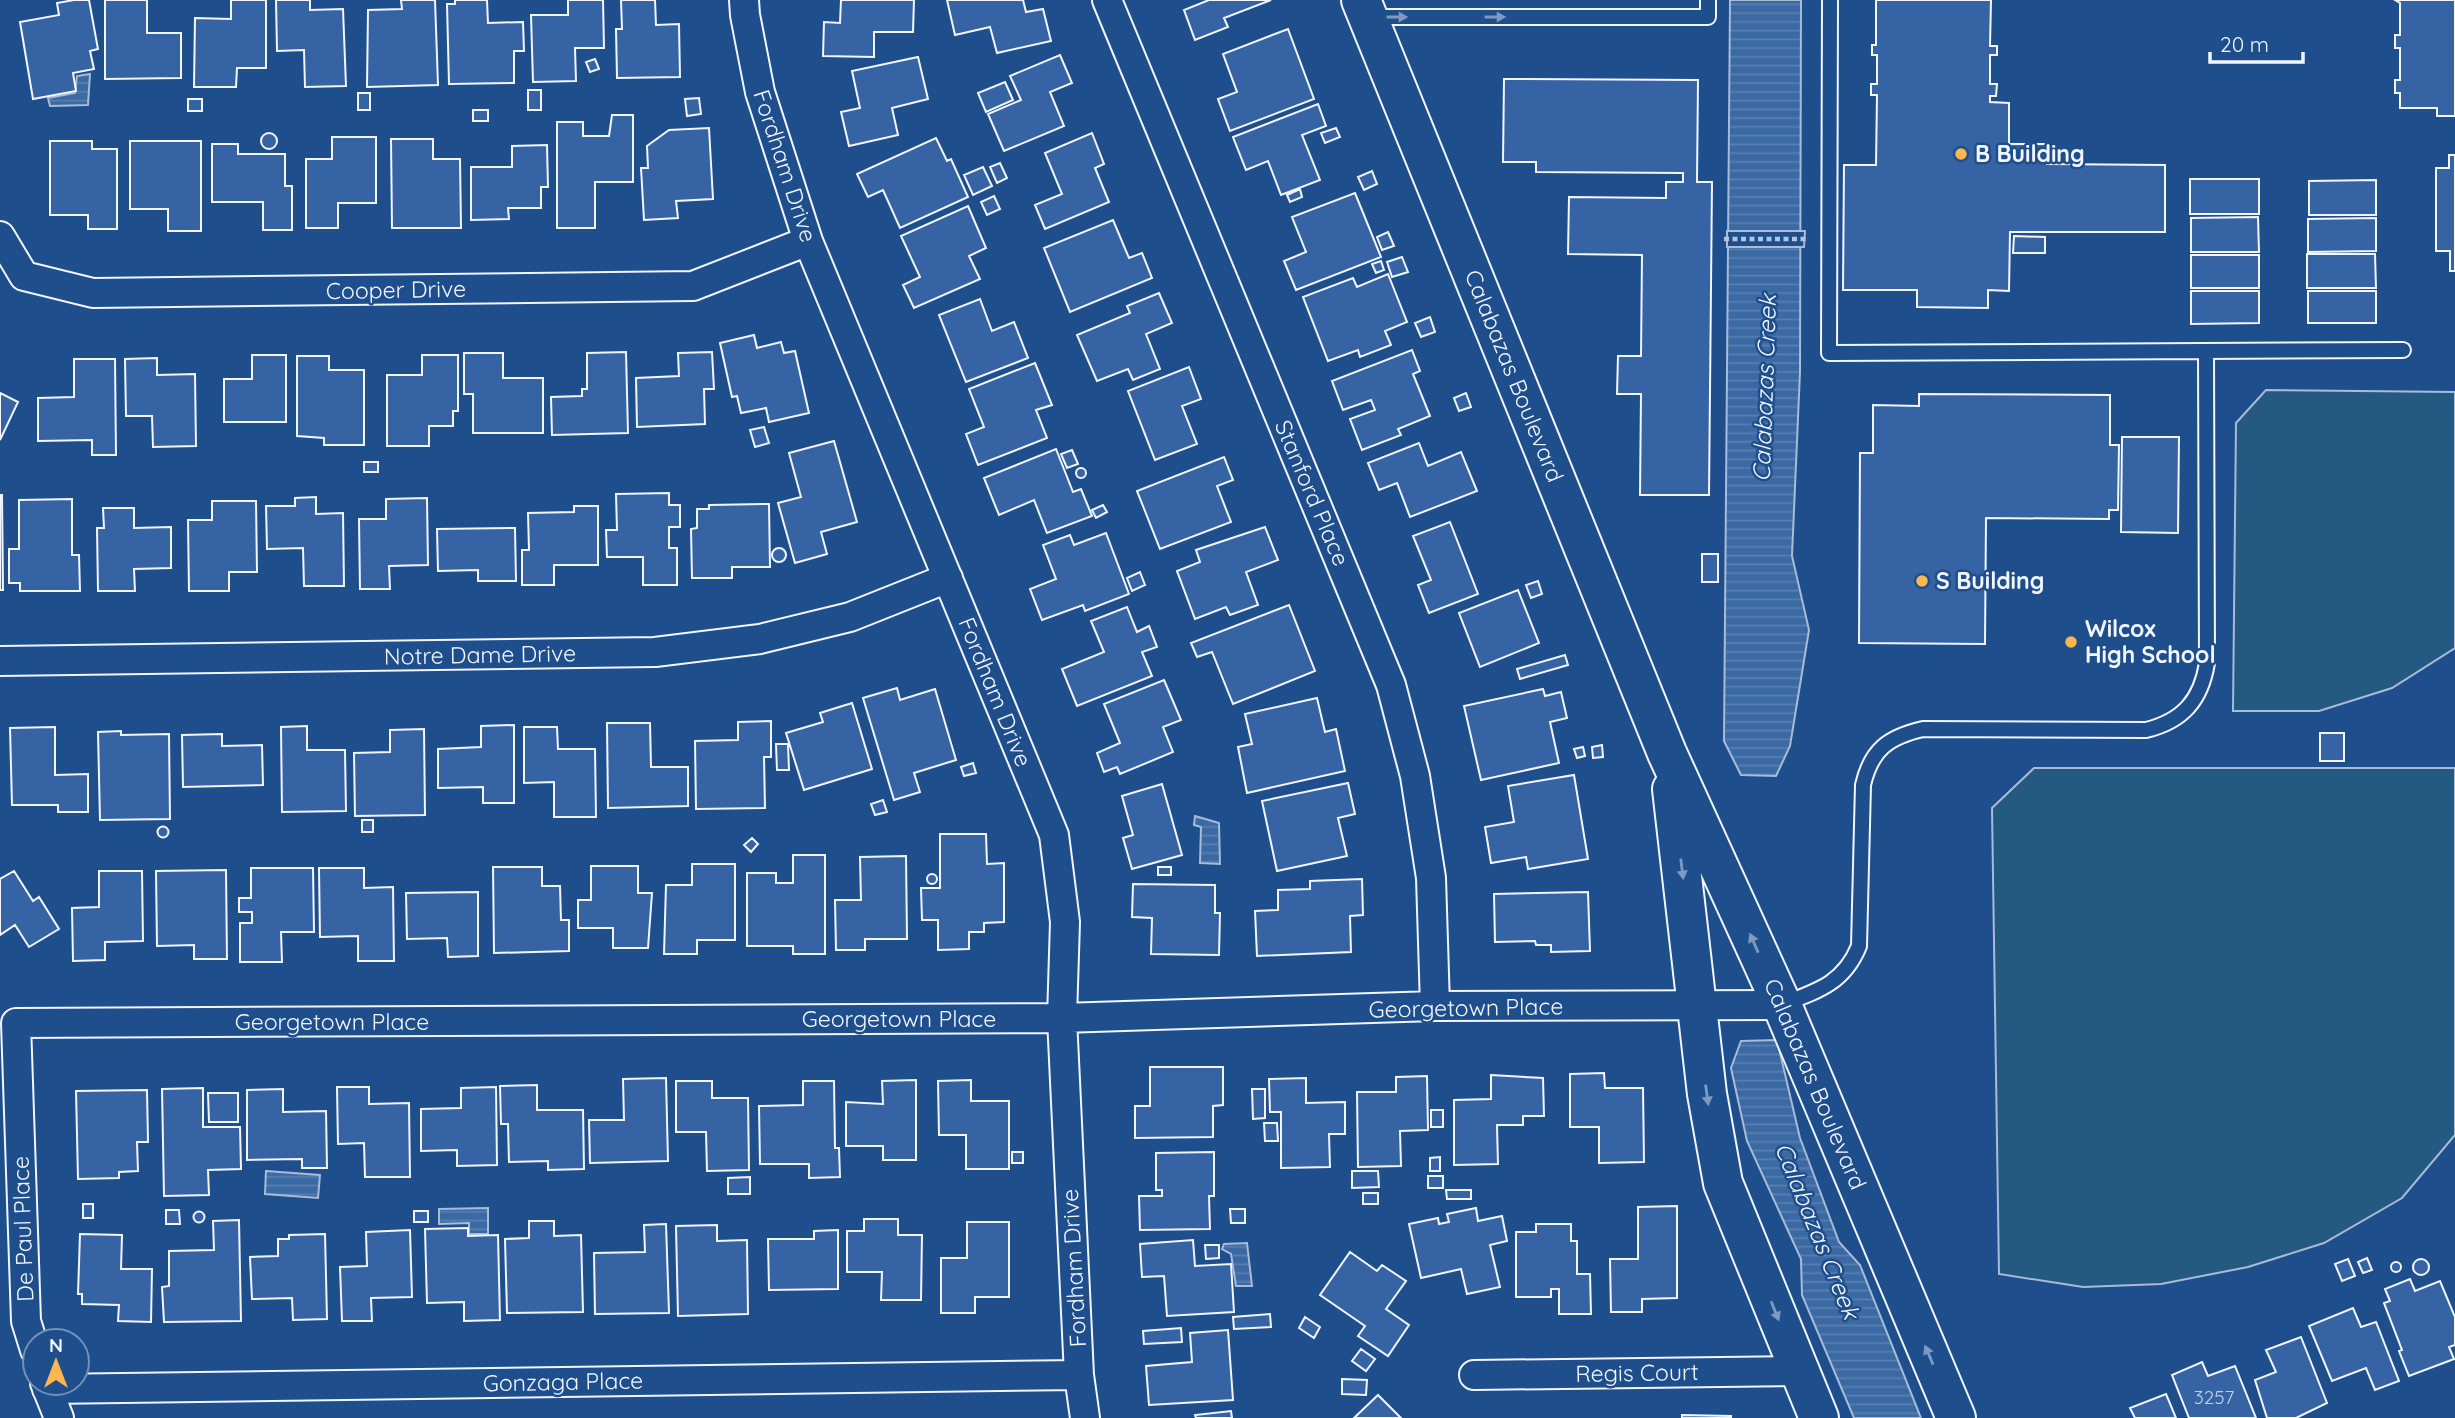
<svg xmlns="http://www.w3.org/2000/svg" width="2455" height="1418" viewBox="0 0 2455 1418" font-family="Quicksand,sans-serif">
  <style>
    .grass { fill: #245a82; stroke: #a8bbd7; stroke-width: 2 }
    .water { fill: url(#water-rules); stroke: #a8bbd7; stroke-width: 2 }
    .pier { fill: #1f4e8c; stroke: #a8bbd7; stroke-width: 2 }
    .building { fill: #3563a3; stroke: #f2f6ff; stroke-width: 2 }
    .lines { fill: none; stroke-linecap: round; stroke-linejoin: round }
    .lane-casing { stroke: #f2f6ff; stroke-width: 18 }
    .street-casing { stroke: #f2f6ff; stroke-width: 32 }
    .secondary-casing { stroke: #f2f6ff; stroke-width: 42 }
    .path { stroke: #b3c4dc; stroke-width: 4.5; stroke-dasharray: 5 3.5; stroke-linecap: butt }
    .lane { stroke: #1f4e8c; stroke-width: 14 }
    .street { stroke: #1f4e8c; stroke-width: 28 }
    .secondary { stroke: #1f4e8c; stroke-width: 38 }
    .oneway { fill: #7e9ac0 }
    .poi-dot { fill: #ffb74d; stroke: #1f4e8c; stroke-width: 2.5 }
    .labels { text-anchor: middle; stroke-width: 5; stroke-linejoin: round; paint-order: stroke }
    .number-label { font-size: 19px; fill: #c3d1e8 }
    .poi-label { font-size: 23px; font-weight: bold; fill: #f2f6ff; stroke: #1f4e8c; text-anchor: start }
    .street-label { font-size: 23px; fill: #f2f6ff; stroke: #1f4e8c }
    .water-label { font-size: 24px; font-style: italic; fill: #f2f6ff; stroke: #1f4e8c }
  </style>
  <defs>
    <pattern id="water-rules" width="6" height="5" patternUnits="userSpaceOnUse" patternTransform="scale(1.75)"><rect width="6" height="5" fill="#3b69a3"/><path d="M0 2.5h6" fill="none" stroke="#587fb1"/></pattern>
  </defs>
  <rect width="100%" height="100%" fill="#1f4e8c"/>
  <path class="grass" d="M2266 390 2455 392V648L2392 688 2319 711H2233L2236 423Z
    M2034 768H2455V1135L2402 1198 2324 1243 2248 1267 2161 1284 2083 1287 1999 1274 1992 808Z"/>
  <path class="water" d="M1730 0H1801L1800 372 1792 556 1809 630 1790 746 1776 776 1741 775 1724 741C1724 494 1730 247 1730 0Z
    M90 74 88 105 50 106 48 98 75 93 77 76Z
    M1195 816 1219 823 1220 864 1200 863 1201 827 1194 825Z
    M1777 1040 1800 1138 1839 1242 1860 1265 1921 1418H1854L1802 1295 1801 1259 1747 1141 1731 1068 1741 1041Z
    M266 1171 320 1175 318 1198 265 1194Z
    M488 1208V1234H469V1223L439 1224V1209Z
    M1247 1243 1252 1286H1236L1231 1254 1222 1249 1224 1244Z"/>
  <path class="pier" d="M1727 231H1805L1804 247H1727Z"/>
  <path class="building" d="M74 0H89L98 49 90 51 94 69 73 73 76 91 33 99 20 22 59 15 57 3Z
    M105 0H147V33H181V78L105 79Z
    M231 0H266V68H237L236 87H194L195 18 231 19Z
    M276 0H310V10L343 9 346 86 305 87 304 50 277 51Z
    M401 0H435L438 85 367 87 368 10 402 9Z
    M455 0H487L488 23 523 22 524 51H514V83L449 84 447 4H455Z
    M568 0H603L604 48H575L576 81 533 82 531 15H568Z
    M621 0H655L656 25 679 24 680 77 617 78 616 29H622Z
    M841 0H914L913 32H874V57L823 56 824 22 840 23Z
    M947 0H1023L1026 12 1043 9 1051 41 997 53 990 27 955 35Z
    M1271 0 1224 18 1228 27 1195 40 1184 10 1209 0Z
    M1876 0H1991L1990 46H1997V55H1990V84H1997L1996 96H1990V102L2009 103V144H2046L2047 164 2165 165V232H2010L2009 291 1988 290V308L1917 307V290H1843L1844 165H1876L1877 95H1871V84H1877V55H1872V45H1876Z
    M2395 0H2455V116H2437V108H2400V93H2395V80H2400V48H2395V35H2400V3Z
    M1288 29 1314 99 1230 131 1218 99 1237 92 1223 54Z
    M1060 55 1072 83 1050 92 1064 126 1004 151 988 114 1021 100 1010 76Z
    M918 57 928 99 892 108 898 135 849 146 841 112 860 108 852 71Z
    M595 59 599 69 590 72 586 62Z
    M1504 79 1698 80 1697 182H1712L1709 495H1640L1641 394H1617L1618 356H1641L1642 255 1568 254 1569 197 1666 198V182H1683V173L1536 172V162H1503Z
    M1005 82 1013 100 986 112 978 93Z
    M528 90H541V110H528Z
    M358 93H370V110H358Z
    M699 98 701 114 687 116 685 99Z
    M188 99H202V111H188Z
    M1318 104 1326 126 1302 135 1320 180 1281 195 1268 161 1246 170 1233 137Z
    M473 110H488V121H473Z
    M612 115H633V182H595V228H557V122H583V136H609Z
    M709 128 713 199 676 201 678 218 644 220 641 168H648L647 146 669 130Z
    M1336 128 1340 137 1325 143 1321 133Z
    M1092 133 1104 164 1095 168 1109 202 1045 229 1035 205 1062 194 1045 153Z
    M261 141a8 8 0 1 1 16 0a8 8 0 1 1-16 0Z
    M332 137H376V203H338V228H306V159H332Z
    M936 138 947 161 951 159 968 197 900 228 883 190 868 197 857 174Z
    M391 139H433V159H460L461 228H392Z
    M50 141H92V149H117V229H88V215H50Z
    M130 141H201V231H168V209H130Z
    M212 144H238V154H285V186H292V230H263V202H212Z
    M547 145 548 187H541V208H508L509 219 471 220V167H512V146Z
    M2449 155H2455V271H2450V251H2436V168H2449Z
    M1000 163 1007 178 997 183 990 167Z
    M983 167 992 186 973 195 964 175Z
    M1372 171 1377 184 1364 190 1358 177Z
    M2190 179H2259V214H2190Z
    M2376 180V215H2309V181Z
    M1300 189 1302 197 1290 202 1287 195Z
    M1355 193 1381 257 1296 290 1284 261 1306 252 1292 217Z
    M994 196 1000 209 987 215 981 202Z
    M968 206 986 248 969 256 980 279 914 308 903 285 920 277 901 236Z
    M2258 217 2259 252H2191V218Z
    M2376 218V251L2308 252V219Z
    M1113 220 1129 258 1142 253 1152 278 1070 312 1044 248Z
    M1388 232 1394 246 1382 250 1377 237Z
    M2014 236 2045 237V253H2013Z
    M2307 254H2375L2376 288H2307Z
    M2191 255H2259V288H2191Z
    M1402 257 1408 272 1392 277 1387 262Z
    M1381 261 1384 270 1376 273 1372 264Z
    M1388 274 1407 322 1385 331 1391 345 1360 357 1358 350 1328 361 1303 297 1353 278 1357 287Z
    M2191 291H2259V323L2191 324Z
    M2308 291H2376V323H2308Z
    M1159 293 1172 323 1146 334 1160 369 1133 380 1128 369 1097 381 1077 335 1130 313 1127 306Z
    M980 299 992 331 1014 322 1028 358 966 382 939 315Z
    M1430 317 1435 332 1421 337 1415 323Z
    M754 335 757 348 781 342 784 353 795 351 809 413 769 422 766 408 741 413 737 396 732 397 720 343Z
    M1412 350 1420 371 1413 374 1430 416 1398 429 1401 435 1362 450 1350 419 1375 410 1371 400 1343 410 1332 381Z
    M626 352 628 433 552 435 551 397 582 396V389H587V353Z
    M712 352 714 389H704L705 424 637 427 636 378 679 376 678 353Z
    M464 353H503V378H543V433H473V394H464Z
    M252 355H286V422H224V379H252Z
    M422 355H458V411H453V426H429V446H387V375H422Z
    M297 356H329V370H364V445H324V438L297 436Z
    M157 358V375L195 374 196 446 153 447 152 416H126L125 359Z
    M74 359H115L116 455H92V440L38 441V398L74 397Z
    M1035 363 1052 405 1036 410 1047 438 978 465 966 434 984 427 969 389Z
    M1189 367 1201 399 1182 406 1197 444 1155 460 1128 391Z
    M0 393 18 402 0 440Z
    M1466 393 1471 407 1459 411 1454 398Z
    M1919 394 2110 395V445H2119L2118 510H2109V519L1986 518 1985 644 1859 643 1860 453H1873V405L1919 406Z
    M764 427 769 443 755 447 750 430Z
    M2122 437H2179L2178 533 2121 532Z
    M834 441 857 522 821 532 827 554 795 563 778 503 801 497 789 453Z
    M1419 443 1428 466 1461 452 1477 491 1410 517 1397 483 1379 490 1368 463Z
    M1056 449 1073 492 1081 489 1092 516 1047 533 1034 500 999 515 984 478Z
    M1072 450 1078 464 1067 468 1061 454Z
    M1224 457 1233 480 1217 486 1231 522 1160 549 1137 491Z
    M364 462H378V472H364Z
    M1076 473a5 5 0 1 1 10 0a5 5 0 1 1-10 0Z
    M669 493V505H680V527H669V548H677V585H643V557H607L606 530H617L616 494Z
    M0 495H2L3 590H0Z
    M316 497V514L343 513 344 586H304L303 548 267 549 266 506H295V498Z
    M427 498 428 565 389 566 390 589H360L359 519H386V499Z
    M72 499V555H79L80 591H20V583H9V549H19V500Z
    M212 501H256L257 572H229V591H189L188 520H212Z
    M769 504 770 567H732V578H692L691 529 697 528V509H709V505Z
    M1103 505 1107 512 1096 518 1092 510Z
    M574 506H598V565H554V585H522V550H529L528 513 574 512Z
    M103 508H134V528L171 527V568L134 569 135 591H98L97 528H104Z
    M1450 522 1478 594 1429 613 1418 585 1431 580 1413 536Z
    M1265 527 1278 560 1246 572 1258 605 1230 615 1226 607 1195 619 1177 571 1200 562 1196 550Z
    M515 528 516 581H478V570L438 571 437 529Z
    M1106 533 1129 594 1085 611 1083 605 1042 620 1030 589 1056 579 1043 545 1070 535 1074 545Z
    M772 555a7 7 0 1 1 14 0a7 7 0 1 1-14 0Z
    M1702 554H1718V582H1702Z
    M1140 572 1145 585 1132 591 1127 578Z
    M1538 581 1542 594 1531 598 1526 585Z
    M1518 590 1539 643 1480 667 1459 613Z
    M1289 605 1315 671 1233 704 1212 652 1197 657 1191 643Z
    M1127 607 1137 632 1149 626 1157 647 1142 652 1152 676 1077 706 1062 669 1104 652 1091 621Z
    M1565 655 1568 665 1520 679 1517 669Z
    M1164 680 1181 720 1163 727 1173 752 1120 774 1117 767 1104 772 1097 753 1120 743 1104 704Z
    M897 688 900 700 935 689 956 760 914 773 920 792 894 800 863 698Z
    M1543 689 1545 696 1561 692 1567 718 1550 722 1559 763 1481 780 1464 706Z
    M1317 698 1325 732 1336 729 1345 771 1247 793 1238 747 1252 744 1245 714Z
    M852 703 872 769 804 790 786 733 823 722 820 713Z
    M771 721V757H764L765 808 696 809 695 741 738 740V722Z
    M607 723H650L651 767H688V806L608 808Z
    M514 725V803H483V787L438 788V749L481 747V726Z
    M307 726V750H345L346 811 282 812 281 727Z
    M55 727V775L88 774V812H58V805H12L10 728Z
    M524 727H557L558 749H595L596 817H554V782L524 783Z
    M424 729 425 815 355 816 354 753 390 752V730Z
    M121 731V735L169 734 170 819 100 820 98 732Z
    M2320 733H2344V761H2320Z
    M222 734V746L262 745 263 785 183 787 182 735Z
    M776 744H788L789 770H777Z
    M1602 745 1603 757 1593 758 1592 747Z
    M1583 747 1585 756 1577 758 1574 749Z
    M973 763 976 773 964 776 961 767Z
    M1574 775 1588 859 1528 869 1526 857 1491 863 1485 827 1514 822 1508 786Z
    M1348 783 1355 814 1338 818 1347 856 1277 871 1262 801Z
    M1162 784 1182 855 1132 869 1123 838 1133 835 1122 796Z
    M883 800 887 812 875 815 871 804Z
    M362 820H373V832H362Z
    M157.5 832a5.5 5.5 0 1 1 11 0a5.5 5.5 0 1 1-11 0Z
    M940 834H986L987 864 1004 863V922L984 923V932H969V949L938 950V920H922L921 888H940Z
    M752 838 758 844 751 852 744 845Z
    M793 855H825V954H793V946H747V873H776V883H793Z
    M906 856 907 939H865V950H836L835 900H861L860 857Z
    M692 864H735V940H697V954H664L666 885H692Z
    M591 866H638V893H652L648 948H613V928H578V900H591Z
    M493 867H542V886H560L561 920H569V951L494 953Z
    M1158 867H1171V875H1158Z
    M251 868H313L314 932H281L282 962H240V923H252V912H239V898H251Z
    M319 868H364V888L393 887 394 961H358V936L320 937Z
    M226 870 227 959H194V945L157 946 156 871Z
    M14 871 33 901 39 897 59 929 29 947 15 925 0 935V879Z
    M99 871H142L143 941 105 942V960L73 961 72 908 99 907Z
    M927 879a5 5 0 1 1 10 0a5 5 0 1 1-10 0Z
    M1362 879 1363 915 1350 916 1351 952 1257 956 1255 911 1278 910V890L1310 889V881Z
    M1133 884 1215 885V913H1220L1219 955 1151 954 1152 918 1132 917Z
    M478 892V956L448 957 447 938 407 939 406 893Z
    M1588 892 1590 951 1551 952V945H1536L1535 941 1495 942 1494 894Z
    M1150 1067H1223V1105L1213 1106V1137L1135 1138V1106H1150Z
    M1604 1073 1605 1088H1643L1644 1162 1599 1163V1127H1570V1074Z
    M1491 1075 1543 1078 1544 1116H1523V1125H1497L1498 1164 1454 1165V1100L1491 1099Z
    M1427 1076 1428 1130 1400 1131 1401 1166 1358 1167 1357 1092H1396V1077Z
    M666 1078 668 1161 590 1163 589 1120H624L623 1079Z
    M1306 1078V1103L1345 1102V1134H1329L1330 1167 1281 1168V1112H1270L1269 1079Z
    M916 1080V1160H883V1146H846V1102L883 1104 882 1081Z
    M971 1080V1101H1009V1169H966V1135H939L938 1081Z
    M676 1081H712V1098H748L749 1170 707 1171 706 1132H676Z
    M803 1081H834L835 1148H839L840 1177 809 1178V1164H760L759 1106 803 1105Z
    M537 1085V1110H583L584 1169 548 1170V1161L509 1162 508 1124H501L500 1086Z
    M337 1087H369V1104L409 1103 410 1177H365L364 1143 338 1144Z
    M496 1087 497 1165 457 1166V1150L421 1151V1109L461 1108V1088Z
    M203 1088V1127H240L241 1169 208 1170 209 1195 164 1196 162 1089Z
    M283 1089V1112L326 1111 327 1168H302V1159L247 1160V1090Z
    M1252 1089H1265V1118L1253 1119Z
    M147 1090 148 1142H137L138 1171 119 1172V1178L78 1179 76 1091Z
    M208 1093H238V1122H209Z
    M1431 1110H1443V1127H1431Z
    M1264 1123H1277L1278 1141H1265Z
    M1012 1152H1023V1163H1012Z
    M1214 1152V1196H1209L1210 1229 1140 1230 1139 1196H1162V1190H1156V1153Z
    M1440 1157V1171H1430V1158Z
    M1352 1171H1378L1379 1187 1352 1188Z
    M1428 1176H1443V1188H1428Z
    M750 1177V1194H728V1178Z
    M1446 1190H1471V1199H1447Z
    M1363 1193H1378V1204H1363Z
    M83 1204H93V1218H83Z
    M1677 1206V1298L1642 1299V1312H1611L1610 1259H1638V1207Z
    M1476 1208 1478 1221 1502 1216 1507 1241 1490 1245 1500 1287 1467 1294 1461 1269 1421 1278 1409 1224 1438 1218 1439 1224 1449 1222 1447 1214Z
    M1230 1209H1245V1223H1231Z
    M166 1210H179L180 1224H166Z
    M414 1211H428V1222H414Z
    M193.5 1217a5.5 5.5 0 1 1 11 0a5.5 5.5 0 1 1-11 0Z
    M864 1219H898V1235H922L921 1300H881L882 1272H847V1231H864Z
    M239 1220 241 1321 164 1322 162 1287 169 1286V1251L214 1250 213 1221Z
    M529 1221H554V1236L581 1235 583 1312 507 1313 505 1239 529 1238Z
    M967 1222H1009V1297H975V1313H941V1258H967Z
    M666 1224 669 1313 595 1314 594 1253 645 1252 644 1225Z
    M1536 1224H1571V1241H1577V1274H1590L1591 1314H1559V1289H1551V1297H1516V1232H1536Z
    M717 1225V1241L747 1240 748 1314 678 1316 676 1226Z
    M468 1228V1236L498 1235 500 1320 464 1321V1302L427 1303 425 1229Z
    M410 1230 412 1297 371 1298 372 1321H342L340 1267 367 1266 366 1232Z
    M838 1230V1289L769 1290 768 1239H814V1231Z
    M80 1234 122 1235 121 1269H152L151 1322 118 1321 119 1305 82 1304V1294H78Z
    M325 1234 327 1319 293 1320 292 1298 252 1299 250 1257 278 1256V1239H289V1235Z
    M1193 1240 1195 1266 1231 1264 1234 1312 1167 1316 1164 1276 1142 1277 1140 1244Z
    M1205 1245H1219V1258L1206 1259Z
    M1350 1252 1377 1271 1382 1265 1406 1281 1386 1309 1409 1325 1388 1356 1358 1336 1365 1326 1320 1295Z
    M2367 1258 2372 1270 2363 1273 2358 1262Z
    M2348 1259 2355 1276 2342 1281 2335 1264Z
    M2413 1267a8 8 0 1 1 16 0a8 8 0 1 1-16 0Z
    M2391 1267a5 5 0 1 1 10 0a5 5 0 1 1-10 0Z
    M2410 1279 2415 1291 2440 1281 2455 1317V1345L2449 1347 2454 1359 2409 1376 2399 1351 2402 1350 2384 1303 2390 1301 2385 1289Z
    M2353 1308 2361 1327 2376 1322 2399 1381 2375 1390 2366 1368 2332 1381 2309 1326Z
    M1270 1314 1271 1327 1234 1329 1233 1317Z
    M1305 1317 1320 1327 1314 1338 1299 1328Z
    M1181 1328 1182 1342 1144 1344 1143 1331Z
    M1228 1330 1233 1400 1149 1405 1146 1366 1192 1362 1190 1333Z
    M2301 1337 2327 1403 2296 1418H2267L2255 1380 2276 1372 2266 1350Z
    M1361 1349 1375 1359 1366 1371 1352 1361Z
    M2202 1362 2208 1376 2235 1366 2256 1418H2189L2172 1375Z
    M1342 1379 1367 1380 1366 1395 1342 1394Z
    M2166 1394 2176 1418H2135L2130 1408Z
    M1378 1395 1401 1418H1354Z
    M1231 1411 1232 1418H1196L1195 1415Z
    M1682 1415 1731 1416V1418H1682Z"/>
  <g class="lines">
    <g class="lane-casing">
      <path id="lane" d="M1830 0 1829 353 2403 350
        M1372 17H1708V0
        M1783 1004C1818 991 1844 983 1859 946L1863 785C1871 750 1888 737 1923 729L2146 730C2183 721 2201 700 2207 663L2206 351"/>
    </g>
    <g class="street-casing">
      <path id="street" d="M744 0 745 15 760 92 808 241 1054 835 1065 922 1062 1018 1079 1375 1085 1418
        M1107 0 1391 685 1415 776 1431 878 1435 1006
        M0 236 24 276 93 293 693 286 808 241
        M0 661 655 652 760 639 850 617 948 578
        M35 1350 26 1321 16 1023 1062 1018 1435 1006 1782 1005
        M1474 1375 1799 1371
        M45 1383 59 1418
        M47 1389 1079 1375"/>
    </g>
    <g class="secondary-casing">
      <path id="secondary" d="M1361 0 1667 753 1782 1005 1956 1418
        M1672 789 1707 1094 1723 1183 1819 1418"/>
    </g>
    <path class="path" d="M1724 239H1807"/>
    <use href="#lane" class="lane"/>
    <use href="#street" class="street"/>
    <use href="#secondary" class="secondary"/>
  </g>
  <defs><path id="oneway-solid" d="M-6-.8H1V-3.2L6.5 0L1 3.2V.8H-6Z" transform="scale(1.75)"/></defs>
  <g class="oneway">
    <use href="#oneway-solid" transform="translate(1397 17)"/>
    <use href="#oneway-solid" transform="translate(1495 17)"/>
    <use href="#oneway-solid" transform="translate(1682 869) rotate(83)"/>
    <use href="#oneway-solid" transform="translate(1754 943) rotate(-114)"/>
    <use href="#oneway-solid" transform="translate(1707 1095) rotate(82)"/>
    <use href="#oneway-solid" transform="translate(1775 1311) rotate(68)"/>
    <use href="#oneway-solid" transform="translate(1929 1355) rotate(-113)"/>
  </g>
  <g class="poi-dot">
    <circle cx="1961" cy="154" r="7"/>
    <circle cx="1922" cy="581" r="7"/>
    <circle cx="2071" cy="642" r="7"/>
  </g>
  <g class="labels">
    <g class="number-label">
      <text x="2214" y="1404">3257</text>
    </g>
    <g class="poi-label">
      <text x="1975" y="162">B Building</text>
      <text x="1936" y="589">S Building</text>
      <text x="2085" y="637">Wilcox<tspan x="2085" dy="26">High School</tspan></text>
    </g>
    <g class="street-label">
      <text transform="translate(785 166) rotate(72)" y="8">Fordham Drive</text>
      <text transform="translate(396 290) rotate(-1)" y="8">Cooper Drive</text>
      <text transform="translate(1514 376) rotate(68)" y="8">Calabazas Boulevard</text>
      <text transform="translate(1312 493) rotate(67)" y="8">Stanford Place</text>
      <text transform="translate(480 655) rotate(-1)" y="8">Notre Dame Drive</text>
      <text transform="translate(995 692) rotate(68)" y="8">Fordham Drive</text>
      <text transform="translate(1466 1008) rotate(-1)" y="8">Georgetown Place</text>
      <text x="899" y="1027">Georgetown Place</text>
      <text x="332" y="1030">Georgetown Place</text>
      <text transform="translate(1815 1084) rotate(67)" y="8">Calabazas Boulevard</text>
      <text transform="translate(23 1229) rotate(-92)" y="8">De Paul Place</text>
      <text transform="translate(1074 1268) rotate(-93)" y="8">Fordham Drive</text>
      <text transform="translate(1637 1373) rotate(-1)" y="8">Regis Court</text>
      <text transform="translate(563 1382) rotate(-1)" y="8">Gonzaga Place</text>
    </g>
    <g class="water-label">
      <text transform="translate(1765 388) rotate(-88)" y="8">Calabazas Creek</text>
      <text transform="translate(1817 1231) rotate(68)" y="8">Calabazas Creek</text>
    </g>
  </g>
  <g transform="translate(56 1362)"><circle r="33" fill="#1f4e8c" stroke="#7391ba" stroke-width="2"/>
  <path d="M0-5L12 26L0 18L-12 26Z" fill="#ffb74d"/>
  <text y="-10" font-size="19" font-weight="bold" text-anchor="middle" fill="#f2f6ff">N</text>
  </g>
  <path d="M2210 52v10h93v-10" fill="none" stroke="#f2f6ff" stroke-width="3.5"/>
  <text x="2220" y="52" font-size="21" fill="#f2f6ff" stroke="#1f4e8c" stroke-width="5" paint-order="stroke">20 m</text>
</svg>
